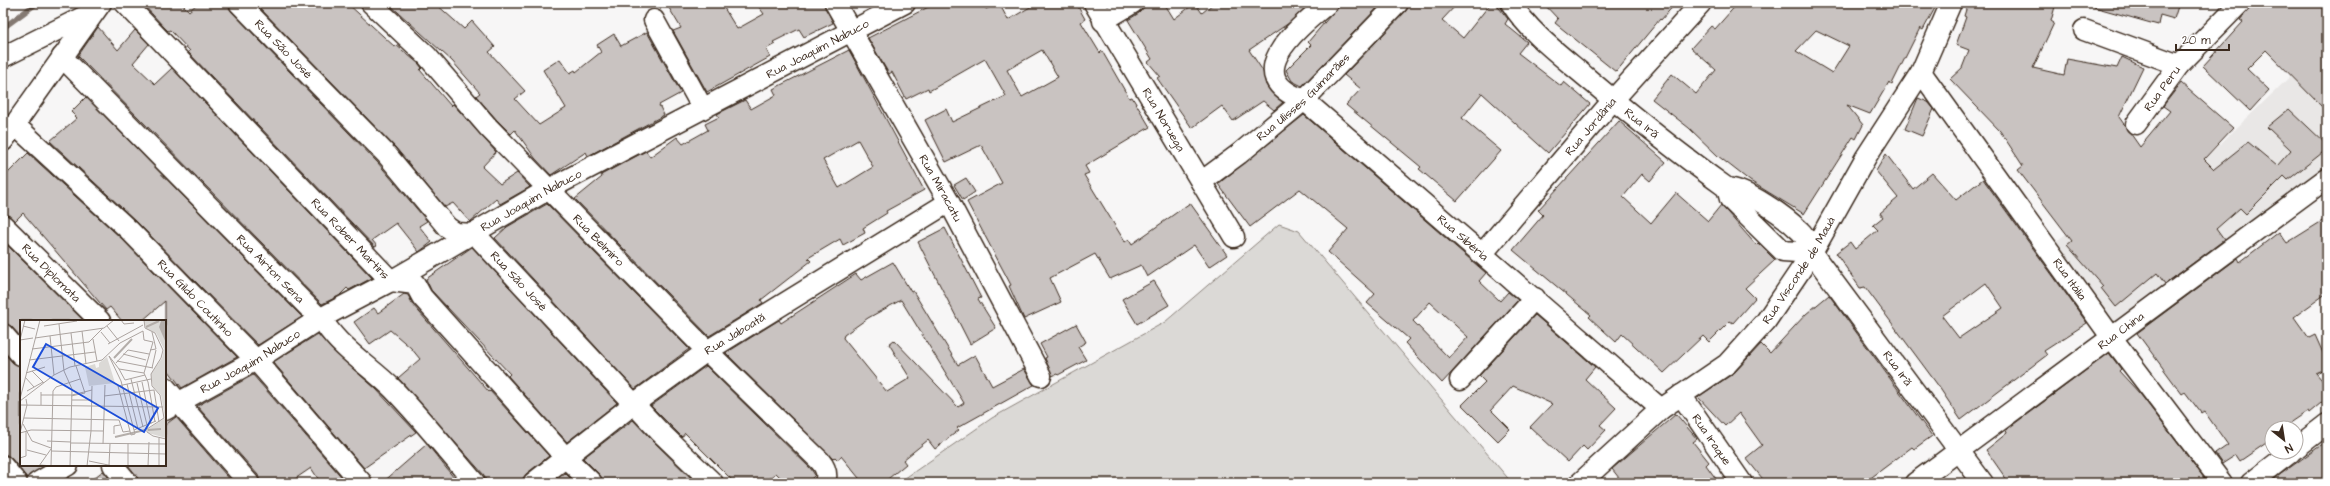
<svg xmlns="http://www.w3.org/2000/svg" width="2330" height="486" viewBox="0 0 2330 486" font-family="'Architects Daughter',sans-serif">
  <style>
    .built { fill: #e9e7e6 }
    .green { fill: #dbd9d6; stroke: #8b827a }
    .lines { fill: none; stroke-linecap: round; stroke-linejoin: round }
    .stream { stroke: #847972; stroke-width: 5.5 }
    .building { fill: #c9c3c1; stroke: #3b2a1e; fill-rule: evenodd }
    .street-casing { stroke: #3b2a1e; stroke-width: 23 }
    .street { stroke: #fff; stroke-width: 20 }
    .labels { text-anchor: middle; stroke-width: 3.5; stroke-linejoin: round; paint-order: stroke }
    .street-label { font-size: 12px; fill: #3b2a1e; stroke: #fff }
    .inset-river { fill: none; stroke: #b4aeaa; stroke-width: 2 }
    .inset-road { fill: none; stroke: #aca4a0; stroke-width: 1 }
    .view { fill: #1d4ed8; fill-opacity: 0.15; stroke: #1d4ed8; stroke-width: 2 }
    .inset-edge { fill: none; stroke: #3b2a1e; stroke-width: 2 }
  </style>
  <rect width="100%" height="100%" fill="#f7f6f6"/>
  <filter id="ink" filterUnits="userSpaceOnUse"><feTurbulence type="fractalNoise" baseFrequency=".025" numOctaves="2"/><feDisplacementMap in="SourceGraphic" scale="8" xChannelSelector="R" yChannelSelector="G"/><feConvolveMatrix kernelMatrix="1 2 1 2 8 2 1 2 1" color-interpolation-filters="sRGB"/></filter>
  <g filter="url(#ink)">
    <path class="built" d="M2327 41V171L2113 331 2055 242 2175 155 2193 170Z"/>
    <path class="green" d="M1279 224 1299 231 1512 483H898L992 418 1165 322Z"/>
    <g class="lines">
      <path class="stream" d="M3 28 37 3"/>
    </g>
    <path class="building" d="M142 3H181L189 11 198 3H228L231 11 378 163 427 221 419 226 432 242 419 252 396 223 372 240 377 246 375 247 188 52 190 51 170 30 168 31 163 26Z
      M255 3H347L395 47 396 45 419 64 422 68 420 70 451 106 453 104 496 152 482 167 500 184 517 173 530 187 500 204 496 199 470 222 453 203 445 207 395 147Z
      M388 3H435L464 29 472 21 495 47 489 52 525 91 515 99 539 125 566 108 543 70 560 59 570 73 575 70 576 72 601 52 597 45 614 34 621 46 647 32 681 93 659 105 664 115 588 156 586 152 551 175 535 158 515 130 511 134 496 119 476 96 480 93 452 61Z
      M666 3H721L737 29 764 14 756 3H824L833 23 804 37 799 29 773 42 775 44 766 49 770 57 707 92 673 31 681 28Z
      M936 3H983L986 9 999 3 1008 20 1037 3H1076L1085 19 1081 22 1100 53 1102 51 1129 98 1132 97 1150 127 1085 166 1089 173 1084 175 1125 242 1129 239 1132 244 1190 203 1227 255 1209 267 1194 245 1147 277 1141 265 1110 279 1095 254 1050 278 1061 302 1024 319 1009 286 1011 285 967 202 1002 183 981 145 946 162 925 120 946 109 952 122 1006 96 985 59 929 91 928 88 906 99 892 72 889 74 868 38ZM1042 50 1058 77 1022 97 1007 70Z
      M1148 3H1164L1174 19 1195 3 1202 13 1214 3H1310L1289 23 1249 50 1263 71 1266 85 1276 97 1283 102 1274 110 1263 101 1233 121 1222 106 1192 128 1157 78 1160 76 1148 62 1152 59 1128 20 1139 13Z
      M1341 3H1382L1302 86 1292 81 1286 70 1311 45 1308 42Z
      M1409 3H1458L1442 20 1463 38 1491 3H1495L1508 19 1505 24 1527 42 1518 53 1561 86 1564 82 1590 104 1548 153 1482 93 1462 118 1501 151 1457 201 1419 169 1421 167 1346 105 1361 89 1344 75 1406 11Z
      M1543 3H1676L1661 20 1660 19 1616 72 1555 23 1558 19Z
      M1738 3H1925L1935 8 1923 30 1920 28 1892 84 1889 82 1870 114 1847 105 1863 125 1856 139 1853 137 1804 214 1750 181 1718 156 1689 128 1652 99 1672 74 1696 94 1716 70 1691 48 1711 26 1715 29ZM1816 30 1849 46 1832 73 1796 51Z
      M1968 3H2056L2051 21 2054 23 2033 68 2064 75 2067 59 2117 68 2122 57 2143 67 2119 117 2140 147 2170 111 2163 106 2181 83 2233 128 2204 159 2214 169 2248 142 2277 166 2291 150 2267 127 2289 109 2327 145V149L2288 180 2284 176 2246 214 2240 208 2216 229 2224 240 2165 284 2157 273 2116 307 2101 288 2103 286 2067 245 2072 241 2018 170 2023 166 2000 131 1950 79 1962 68 1969 50 1956 45 1966 17 1964 16Z
      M2094 3H2179L2174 19 2160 15 2158 25 2094 7Z
      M2254 3H2327V112L2266 50 2247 69 2269 90 2250 111 2203 66 2243 22 2240 20Z
      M98 27 118 50 135 30 149 44 133 63 155 84 172 68 372 278 349 290 347 288 339 296 322 304 78 56Z
      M849 50 924 190 886 211 887 213 863 228 865 233 843 245 840 239 808 258 811 261 761 300 763 303 709 336 575 199 602 177 601 175 646 151 650 157 677 137 683 144 708 130 705 124 719 117 717 114 745 100 751 109 776 95 773 89ZM858 140 873 167 839 188 823 160Z
      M86 97 302 317 258 345 137 222 50 141 77 118 71 112Z
      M1918 98 1928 102 1934 109 1922 136 1905 129Z
      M1304 115 1486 273 1479 281 1500 301 1508 292 1518 300 1442 383 1405 343 1409 339 1367 303 1375 294 1328 252 1348 229 1300 189 1250 227 1218 184ZM1430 302 1468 337 1449 358 1413 321Z
      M1619 121 1666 162 1650 181 1642 174 1623 197 1651 223 1676 193 1708 221 1721 205 1756 245 1758 243 1775 260 1745 288 1755 298 1733 323 1730 321 1709 342 1703 336 1664 373 1622 334 1616 342 1589 317 1591 315 1513 250 1543 215 1538 210Z
      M28 153 121 238 237 357 182 388 165 366V301L142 321H122L110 307 106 310 23 213 15 221 3 214V178Z
      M1886 154 1913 189 1932 173 1956 200 1983 179 2087 323 2044 351 2047 355 1961 420 1937 384 1865 287 1860 288 1836 253 1850 242 1855 249 1878 230 1873 225 1883 217 1880 213 1898 198 1876 171ZM1986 283 2003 308 1959 338 1942 316Z
      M966 178 975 192 963 200 954 185Z
      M547 204 689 349 635 389 495 238 507 227Z
      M2327 218V293L2294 317 2309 338 2315 335 2327 362V368L2316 373 2327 386V398L2309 413 2308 411 2283 428H2272V439L2240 461 2236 455 2222 464 2215 454 2228 445 2204 411 2201 413 2185 392 2182 394 2137 333 2238 258 2240 262 2279 232 2287 243Z
      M945 228 981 298 978 299 996 328 970 344 918 242Z
      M3 241 84 321H21V337L11 326 3 323Z
      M472 247 617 403 567 442 508 376 510 374 431 290 426 279Z
      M893 262 911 292 913 291 958 365 975 355 992 386 1024 369 1034 385 957 428 959 430 935 449 928 440 903 460 906 464 883 483H863L841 456 838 460 835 457 833 459 726 353 779 320 781 323 856 274 861 280ZM901 300 964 403 958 407 894 340 889 344 910 378 887 392 843 338 844 335 868 318Z
      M1154 281 1169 305 1137 324 1122 299Z
      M404 294 408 295 413 305 489 392 490 391 549 456 526 474 522 483H486L484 475 398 378 420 359 411 348 390 330 370 344 354 322 374 308 378 313Z
      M1829 295 1932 436 1914 449 1912 447 1864 483H1766L1746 458 1762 445 1739 413 1725 426 1698 397 1734 373 1761 344 1770 353 1806 314Z
      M1535 315 1595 367 1585 379 1616 408 1600 425 1606 430 1587 450 1583 446 1568 462 1530 427 1552 404 1513 386 1491 410 1510 429 1498 441 1462 405 1485 382 1479 376Z
      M1076 324 1086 342 1078 347 1086 360 1058 375 1057 374 1052 376 1045 358 1047 357 1040 344Z
      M318 334 332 350 376 389 416 432 364 468 273 362Z
      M3 352 13 363 21 366V465H45L27 478 12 459 3 452Z
      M2109 353 2121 369 2119 371 2141 395 2208 483H2009L1986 450 2007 433 2006 430Z
      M706 366 811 469 815 475 807 483H786L776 473 765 483H735L685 433 682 437 651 406Z
      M253 375 345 481 342 483H321L311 468 289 483H260L258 475 197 406Z
      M1676 414 1697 439 1693 442 1709 462 1706 465 1719 483H1623L1612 469Z
      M176 417 232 482 231 483H139L137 476 128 465H165V425Z
      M633 420 651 439 696 483H603L600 475 583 458Z
      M2327 441V483H2270L2278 476Z
      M427 444 458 483H382Z
      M103 471 113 483H87Z
      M565 473 575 483H552Z"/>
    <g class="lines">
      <g class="street-casing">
        <g id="street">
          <path id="s1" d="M125 3 391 281 415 284 422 297 565 457 592 483"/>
          <path id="s2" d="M239 3 387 155 447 227 456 233 475 234 659 431 713 483"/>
          <path id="s3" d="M371 3 427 56 488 127 707 351 820 461C826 468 828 474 825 483"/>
          <path id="s4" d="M835 3 949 202 1041 376"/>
          <path id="s5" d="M1094 3 1234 237"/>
          <path id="s6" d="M1328 3C1298 28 1237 76 1304 100L1661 409"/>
          <path id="s7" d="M1511 3C1530 33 1559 54 1586 77 1632 116 1678 153 1727 188 1748 190 1785 216 1800 231 1806 236 1809 246 1812 253L1983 483"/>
          <path d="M654 20 702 107"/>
          <path d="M1103 21 1133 3"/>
          <path d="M2084 30 2179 65"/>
          <path d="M3 57 89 14"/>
          <path id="s8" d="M62 57 325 324C342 350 371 367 393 389 422 419 448 452 475 483"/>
          <path id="s9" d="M1921 72 2112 338 2222 483"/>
          <path id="s10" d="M2136 124 2179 65 2240 3"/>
          <path id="s11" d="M15 125 129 230 256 360 362 483"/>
          <path d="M3 141 101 3"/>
          <path id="s12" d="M1201 182 1239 154 1304 100 1398 3"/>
          <path d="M1727 188 1730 199 1783 251 1812 253"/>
          <path id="s13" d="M3 225 100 321"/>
          <path id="s14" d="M1483 253 1613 100 1701 3"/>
          <path d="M3 334 21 355"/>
          <path d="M1460 380 1535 298"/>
          <path d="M165 387 249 483"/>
          <path id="s15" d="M1681 395 1742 483"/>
          <path id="s16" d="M165 410 256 360 319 319 391 281 549 189 905 3"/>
          <path d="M2296 448 2327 424"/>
          <path d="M113 465 128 483"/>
          <path d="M3 466 17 483"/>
          <path d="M37 483 68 465"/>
          <path id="s17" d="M533 483 635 403 707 351 949 202"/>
          <path id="s18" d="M1580 483 1661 409 1727 364 1766 321 1812 253 1866 157 1921 72 1951 3"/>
          <path id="s19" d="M1915 483 2327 178"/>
          <path d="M2251 483 2291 452"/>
        </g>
      </g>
      <use href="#street" class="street"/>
    </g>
  </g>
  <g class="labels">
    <g class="street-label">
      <text dy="4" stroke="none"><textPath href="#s16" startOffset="746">Rua Joaquim Nabuco</textPath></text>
      <text dy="4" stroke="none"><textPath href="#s2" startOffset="64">Rua São José</textPath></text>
      <text dy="4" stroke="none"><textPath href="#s10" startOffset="44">Rua Peru</textPath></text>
      <text dy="4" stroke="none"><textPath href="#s12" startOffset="133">Rua Ulisses Guimarães</textPath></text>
      <text dy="4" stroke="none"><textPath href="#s5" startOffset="136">Rua Noruega</textPath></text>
      <text dy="4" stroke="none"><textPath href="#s7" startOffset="178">Rua Irã</textPath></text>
      <text dy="4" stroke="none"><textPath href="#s14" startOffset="166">Rua Jordânia</textPath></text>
      <text dy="4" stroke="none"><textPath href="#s4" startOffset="213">Rua Miracatu</textPath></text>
      <text dy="4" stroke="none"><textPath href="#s16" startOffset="422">Rua Joaquim Nabuco</textPath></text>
      <text dy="4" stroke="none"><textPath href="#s6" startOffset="344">Rua Sibéria</textPath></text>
      <text dy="4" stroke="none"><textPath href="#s1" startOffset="326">Rua Rober Martins</textPath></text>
      <text dy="4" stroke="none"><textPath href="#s3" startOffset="329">Rua Belmiro</textPath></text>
      <text dy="4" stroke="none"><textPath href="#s8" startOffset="297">Rua Airton Sena</textPath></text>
      <text dy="4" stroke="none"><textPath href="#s18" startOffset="308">Rua Visconde de Mauá</textPath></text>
      <text dy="4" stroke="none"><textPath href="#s13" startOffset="68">Rua Diplomata</textPath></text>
      <text dy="4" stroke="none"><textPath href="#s9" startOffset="255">Rua Itália</textPath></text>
      <text dy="4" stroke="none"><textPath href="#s2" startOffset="400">Rua São José</textPath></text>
      <text dy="4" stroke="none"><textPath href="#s11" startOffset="250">Rua Gildo Coutinho</textPath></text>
      <text dy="4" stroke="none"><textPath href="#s19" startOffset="256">Rua China</textPath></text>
      <text dy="4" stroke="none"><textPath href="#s17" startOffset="251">Rua Jaboatã</textPath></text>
      <text dy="4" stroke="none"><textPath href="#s16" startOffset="98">Rua Joaquim Nabuco</textPath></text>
      <text dy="4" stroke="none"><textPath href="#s7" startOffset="540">Rua Irã</textPath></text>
      <text dy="4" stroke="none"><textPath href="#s15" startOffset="54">Rua Iraque</textPath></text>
    </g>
  </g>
  <g transform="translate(20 320)">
    <rect width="146" height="146" fill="#f7f6f6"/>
    <path d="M124 0H146V118L128 113V109L145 98 141 75 133 67 131 54 142 38 144 29 136 13 126 9ZM87 37 95 63 69 66 65 47 75 44 76 48 79 47V43Z" fill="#dbd9d6"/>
    <path d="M146 0V23L139 7 141 1Z" fill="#b4aeaa"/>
    <path class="inset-river" d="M126 7 139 1M94 38 112 19M128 110 141 109M95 117 125 110"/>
    <path class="inset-road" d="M101 0 104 4 114 3M124 0 125 8 135 13 143 30M39 4 44 51 52 69 50 146M3 6 15 9M24 6 57 1M87 6 99 21M62 11 66 44M123 11 124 20 133 22M81 12 90 23M51 13 55 46M30 16 34 55M15 18 84 8 94 0M73 19 77 41M0 20 5 0M0 20 13 18M88 24 123 5M12 29 69 22 83 8M130 30 136 29 132 12M143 30 141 38 131 54 132 66 140 75 144 98 127 109V112L133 116 146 119M103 34 126 40M89 36 101 61 114 110M89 36 99 49 124 53M9 40 75 32M97 41 133 48M96 43 108 30 129 34M132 48 136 30M99 49 105 60 125 55M12 51 24 63M6 53 25 47M124 53 128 62 135 102M124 53 133 22M5 57 14 67M111 59 123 107M122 62 131 104M117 63 127 105M107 64 118 109M134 70 139 102M7 71 23 62M21 75H52M52 75 72 70M51 76 65 73 56 46M84 76 134 70M0 79 20 0M52 80H72M0 81 34 55 50 47 82 40 100 23 123 11M0 85 143 87M21 85V72M4 98 99 100 103 112 110 111M3 104 12 121 31 128M114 110 115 114 111 115 98 66 131 59M114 110 136 101M0 113 11 110 83 111M0 113 7 85 6 79M94 114V106L100 105M27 121 51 122M51 123 146 124M83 124 85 65M7 130 26 135M31 131 146 134M0 138 6 136V111M69 141 93 146M20 145 33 146M89 145 90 124M19 146 31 129M31 146 33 71 36 67 60 59M67 146 71 111 72 66M108 146V123M128 146 129 122M139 146V118"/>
    <path class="view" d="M26 24 138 88 124 112 13 47Z"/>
    <rect width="146" height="146" class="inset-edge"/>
  </g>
  <rect width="2330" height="486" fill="none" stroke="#fff" stroke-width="16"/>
  <rect x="8" y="8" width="2314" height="470" fill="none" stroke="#3b2a1e" stroke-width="1.5" filter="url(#ink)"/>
  <g transform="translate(2284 440) rotate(150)"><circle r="19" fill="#ffffff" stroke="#b1aaa5"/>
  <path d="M0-3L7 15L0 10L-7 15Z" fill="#3b2a1e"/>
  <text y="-6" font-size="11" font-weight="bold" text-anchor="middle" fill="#3b2a1e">N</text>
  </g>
  <path d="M2176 44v6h53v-6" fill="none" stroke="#3b2a1e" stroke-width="2"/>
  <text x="2182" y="44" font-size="12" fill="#3b2a1e" stroke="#ffffff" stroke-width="3" paint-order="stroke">20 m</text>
</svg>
